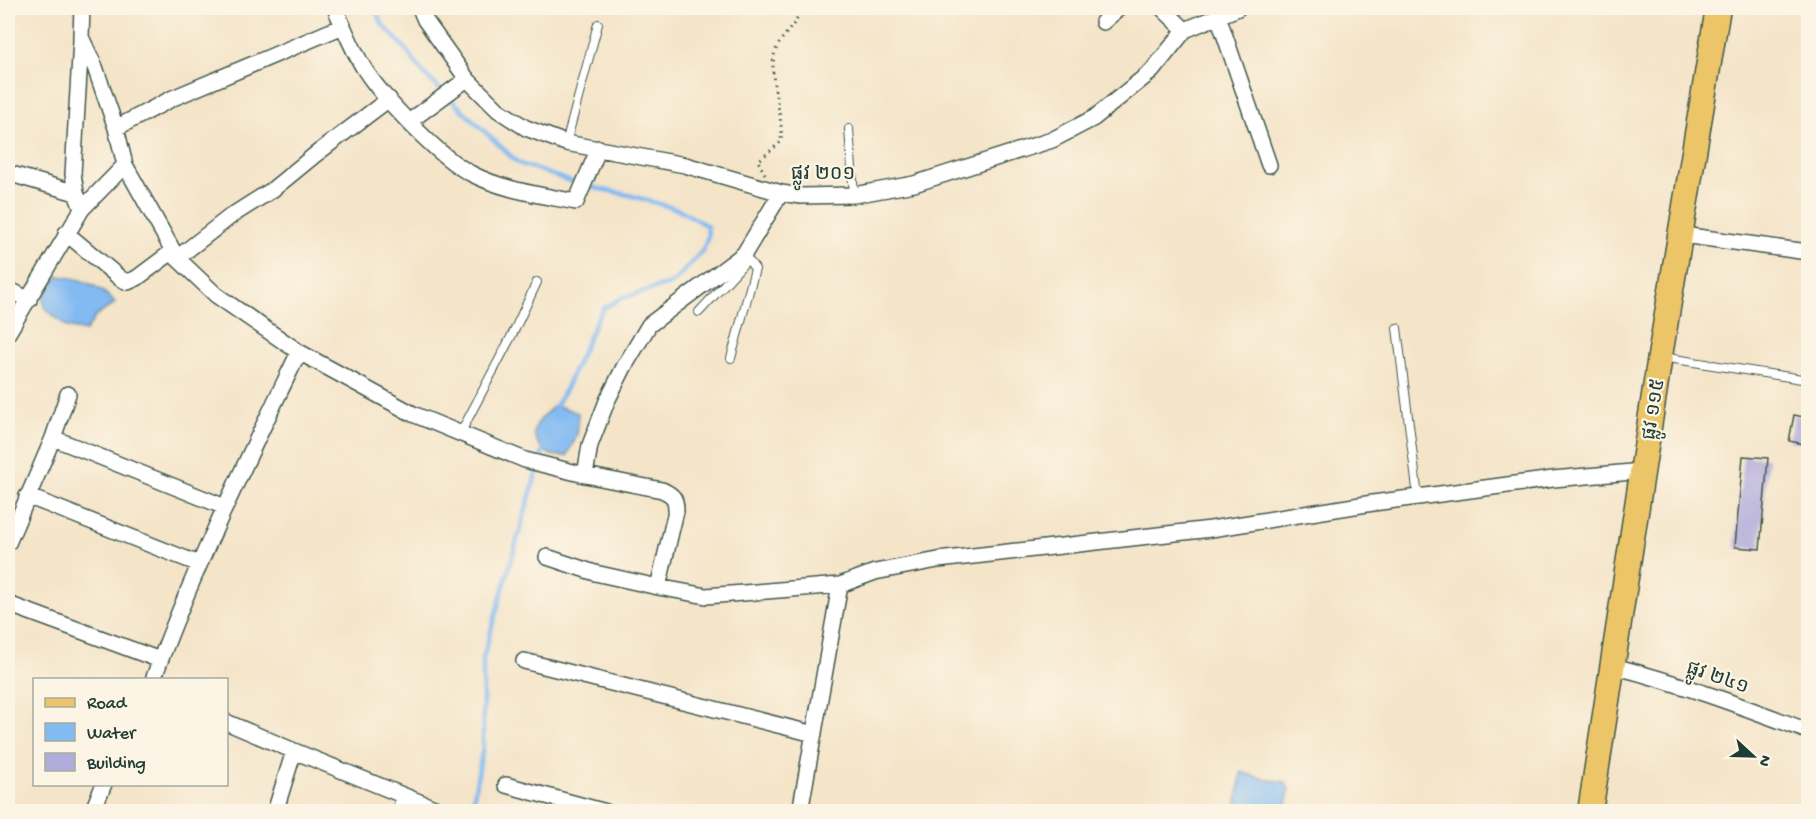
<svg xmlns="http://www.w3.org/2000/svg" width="1816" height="819" viewBox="0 0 1816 819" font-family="'Gochi Hand','Noto Sans Khmer',sans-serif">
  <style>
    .water { fill: #82baf2; stroke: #507c93; stroke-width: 1.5 }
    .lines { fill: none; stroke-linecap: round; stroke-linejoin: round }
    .stream { stroke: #82baf2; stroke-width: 4.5 }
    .building { fill: #b1acdb }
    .lane-casing { stroke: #3f564a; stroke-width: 10 }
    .street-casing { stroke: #3f564a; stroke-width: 18 }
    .primary-casing { stroke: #3f564a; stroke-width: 27 }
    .path { stroke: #3f564a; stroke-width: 3; stroke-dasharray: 1.5 4.5; stroke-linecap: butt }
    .lane { stroke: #fff; stroke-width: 8 }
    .street { stroke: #fff; stroke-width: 15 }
    .primary { stroke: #edc569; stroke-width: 24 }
    .labels { text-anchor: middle; stroke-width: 4.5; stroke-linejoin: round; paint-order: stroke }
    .street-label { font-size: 20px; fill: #1f3d34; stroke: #fcf5e5 }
  </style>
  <rect width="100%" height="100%" fill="#fcf5e5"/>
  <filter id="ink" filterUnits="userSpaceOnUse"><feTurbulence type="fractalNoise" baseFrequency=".0167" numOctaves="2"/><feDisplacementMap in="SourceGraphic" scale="12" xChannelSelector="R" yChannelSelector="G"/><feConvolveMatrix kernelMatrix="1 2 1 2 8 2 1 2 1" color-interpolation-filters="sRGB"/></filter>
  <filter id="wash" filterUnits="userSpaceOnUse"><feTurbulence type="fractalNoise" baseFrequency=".008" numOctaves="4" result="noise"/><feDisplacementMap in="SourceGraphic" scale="24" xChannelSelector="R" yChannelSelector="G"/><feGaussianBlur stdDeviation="1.35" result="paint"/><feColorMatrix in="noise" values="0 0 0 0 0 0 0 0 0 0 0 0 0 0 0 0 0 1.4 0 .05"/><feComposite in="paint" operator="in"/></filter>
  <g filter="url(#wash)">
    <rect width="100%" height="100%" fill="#f4e4c8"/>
    <path class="water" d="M58 276C81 278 99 285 115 303L95 317 86 331 67 327 45 308 43 296Z
      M555 405 578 413 577 435 567 456C562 456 556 456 552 455 542 451 532 438 535 428 539 419 548 411 555 405Z
      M1241 772 1264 779 1286 782 1289 790 1286 811H1236Z"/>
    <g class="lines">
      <path class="stream" d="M374 8 383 25 403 46 424 74 518 163 581 185 629 195 680 210 707 226 708 236 703 250 673 283 622 298 604 308 596 321 566 388 554 409
        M471 812 483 747V658L545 443"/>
    </g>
    <g id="blocks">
      <path class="building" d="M1794 415 1809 418V445L1789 441Z
        M1743 456 1768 458 1760 549 1735 547Z"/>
    </g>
  </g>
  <g filter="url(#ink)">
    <use href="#blocks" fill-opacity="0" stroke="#3f564a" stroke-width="1.5"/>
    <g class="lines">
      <g class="lane-casing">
        <path id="lane" d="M849 129 854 195
          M566 143 598 24
          M699 312 745 262
          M1397 328 1418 497
          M1662 357 1808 380
          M731 358 755 269 744 254
          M460 434 513 333 537 282"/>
      </g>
      <g class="street-casing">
        <path id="street" d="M82 8 81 37 95 67 116 128 125 165 177 258 216 295 299 352 413 414 525 460 585 475 662 490C673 495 676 498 676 511L658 587 706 596 840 585
          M335 8C344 28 353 51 365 70 383 98 440 158 470 173 502 190 541 195 576 202L599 148
          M420 8 425 20 467 79 498 110 526 128 566 143 685 165 781 193 801 196 854 195 914 184 1052 140 1094 118 1152 71 1185 30 1238 8
          M1162 8 1185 30
          M1218 16 1269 165
          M1103 22 1119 8
          M81 40 73 174 76 193 82 209
          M410 121 467 79
          M116 128 173 98 343 26
          M8 173 76 193
          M66 233 121 279 128 282 137 278 173 251
          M1682 235 1808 252
          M177 258 231 216 272 190 316 154 389 99
          M8 289 29 300
          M8 333 82 209 125 165
          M53 438 68 394
          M585 475 590 445 607 401 624 367 649 325 744 254 781 193
          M27 496 199 564
          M8 543 53 438 225 507
          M547 557 595 573 658 587
          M8 604 160 660
          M524 661 814 734
          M1613 666C1680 683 1744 707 1808 731
          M153 680C194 567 247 460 299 352
          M226 722 294 751 444 812
          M506 785 606 812
          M92 812 104 784
          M275 812 294 751
          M400 812 404 796
          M800 812 840 585 875 572 938 560 1211 529 1373 503 1553 479 1643 471"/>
      </g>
      <g class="primary-casing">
        <path id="primary" d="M1590 812 1660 356 1718 8"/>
      </g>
      <path class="path" d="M765 174 758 161 781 142C784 113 769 85 774 56 778 37 797 26 802 8"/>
      <use href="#lane" class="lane"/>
      <use href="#street" class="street"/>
      <use href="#primary" class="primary"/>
    </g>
  </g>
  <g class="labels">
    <g class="street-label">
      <text x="823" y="179">ផ្លូវ ២០១</text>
      <text transform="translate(1652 409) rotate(-81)" y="7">ផ្លូវ ១១៥</text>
      <text transform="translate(1718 676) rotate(19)" y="7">ផ្លូវ ២៤១</text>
    </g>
  </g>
  <rect width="1816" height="819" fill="none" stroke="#fcf5e5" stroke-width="30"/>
  <rect x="33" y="678" width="195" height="108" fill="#fcf5e5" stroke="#a4ab9e" stroke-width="1.5"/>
  <rect x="45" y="698" width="30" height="9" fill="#edc569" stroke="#a4ab9e" stroke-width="1.5"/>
  <text x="87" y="708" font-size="18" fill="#1f3d34">Road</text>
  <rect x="45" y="723" width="30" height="18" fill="#82baf2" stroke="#a4ab9e" stroke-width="1.5"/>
  <text x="87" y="738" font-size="18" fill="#1f3d34">Water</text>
  <rect x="45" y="753" width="30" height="18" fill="#b1acdb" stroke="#a4ab9e" stroke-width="1.5"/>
  <text x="87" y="768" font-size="18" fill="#1f3d34">Building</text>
  <g transform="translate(1753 756) rotate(112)" stroke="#fcf5e5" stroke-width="4.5" paint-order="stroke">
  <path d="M0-4.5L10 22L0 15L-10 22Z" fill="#1f3d34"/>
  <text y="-9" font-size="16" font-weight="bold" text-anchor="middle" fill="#1f3d34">N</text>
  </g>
</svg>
